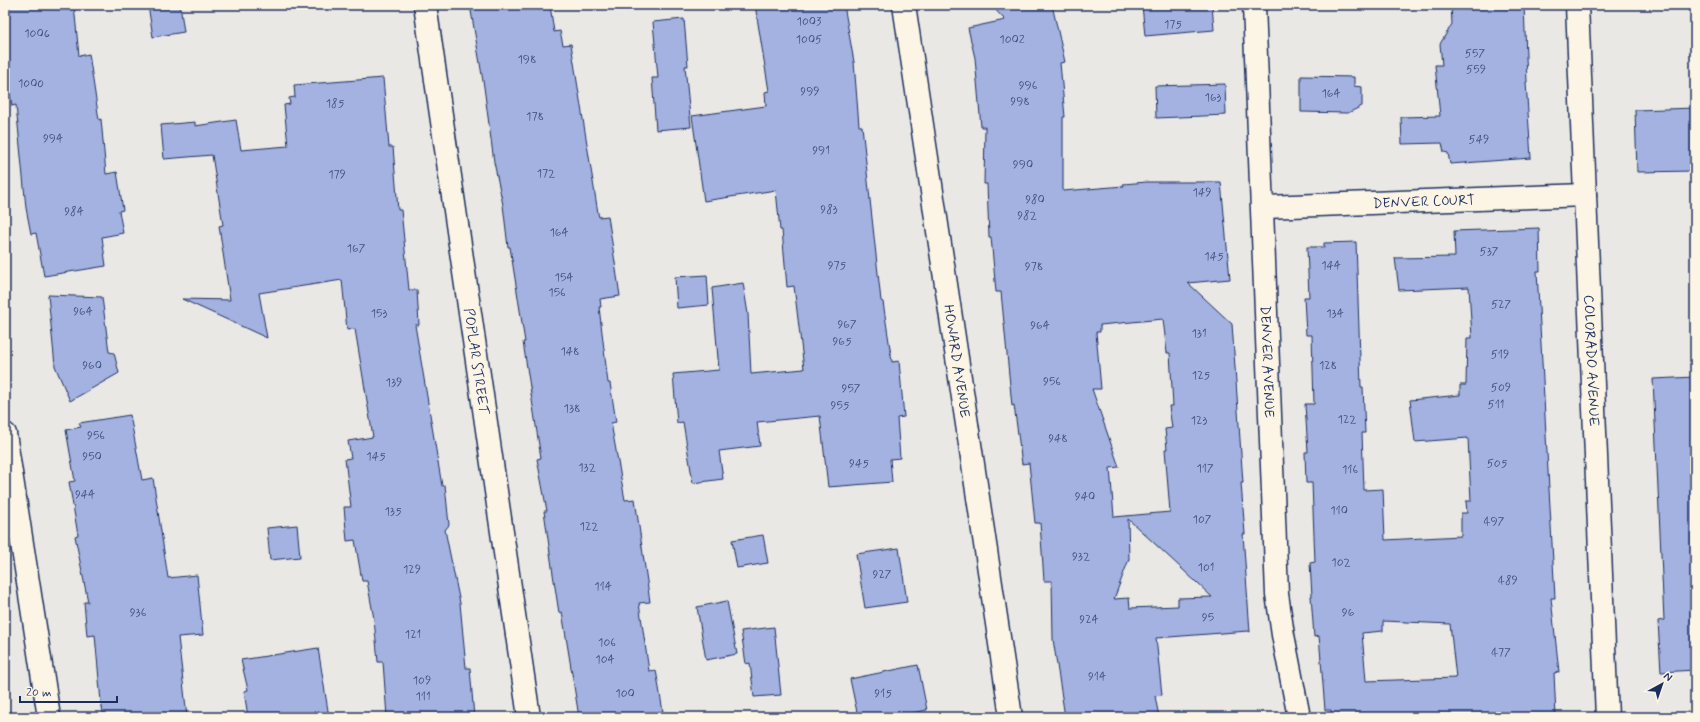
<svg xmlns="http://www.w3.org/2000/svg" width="1700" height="722" viewBox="0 0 1700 722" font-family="Mynerve,sans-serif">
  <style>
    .building { fill: #a4b2e2; stroke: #1b2f5e; fill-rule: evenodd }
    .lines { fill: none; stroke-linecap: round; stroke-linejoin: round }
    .minor-casing { stroke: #1b2f5e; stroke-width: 25 }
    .minor { stroke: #fcf5e5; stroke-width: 22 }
    .labels { text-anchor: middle; stroke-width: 3.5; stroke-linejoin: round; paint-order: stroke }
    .number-label { font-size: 12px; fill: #3d507f }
    .street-label { font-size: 14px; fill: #1b2f5e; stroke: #fcf5e5 }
  </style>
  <rect width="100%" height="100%" fill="#eae8e4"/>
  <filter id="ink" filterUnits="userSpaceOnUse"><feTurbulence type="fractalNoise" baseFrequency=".025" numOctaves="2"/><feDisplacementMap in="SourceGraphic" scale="8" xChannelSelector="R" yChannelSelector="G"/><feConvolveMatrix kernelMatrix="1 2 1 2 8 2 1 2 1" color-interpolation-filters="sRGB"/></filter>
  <g filter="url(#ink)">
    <path class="building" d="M5 5H74L79 56 89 54 99 120 101 119 106 174 117 172 123 210 119 211 123 233 102 237 106 266 44 276 36 233 31 234 26 208 16 105 12 106 5 63Z
      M148 5H180L184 32 153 37Z
      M470 5H550L554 32 560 31 563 45 571 44 598 213 599 217 608 216 620 296 600 299 601 307H599L608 383H610L616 422 611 423 625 500 635 499 650 602 639 603 649 671 656 670 663 712 650 713 651 717H579L562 612 559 613 553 574 544 511H547L537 459 541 458 523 342H525L510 247H508L503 205 494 162 484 87Z
      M755 5H844L854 62 859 126H862L881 301 883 302 892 362 899 361 904 417 897 418 900 458 890 459 892 482 828 487 820 416 757 422 760 446 719 451 723 479 693 483 683 422 677 423 673 374 719 370 712 288 743 283 748 314 751 374 804 369 794 286 787 287 782 230H780L776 190 704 201 692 116 766 106 765 92 769 91Z
      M991 5H1052L1065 62 1060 63 1065 117H1063V191L1124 186 1123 184 1147 182H1221L1230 279 1188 283 1232 324 1243 483H1241L1245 534H1243L1250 632 1248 631 1156 638 1162 695 1155 696 1159 717H1065L1053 639 1052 581H1044L1040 523H1035L1029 463 1022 464 1014 405 1012 406 1001 292H996L991 237H989L987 184H984L985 127H981L975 58 968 28 1005 20ZM1163 319 1167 353H1170L1173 406H1169L1172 428 1165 429 1167 449H1165L1170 512 1114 517 1110 468 1119 467 1092 389H1101L1096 332H1100V325ZM1128 519 1180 567 1212 597 1178 598V606L1130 608 1129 598 1114 599 1129 559Z
      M1142 5H1212L1214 30 1145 36Z
      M1451 5H1524L1527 82H1526L1531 158 1450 164 1448 153 1444 152 1442 143 1402 144 1401 117 1440 116 1435 65H1442L1440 44 1452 24Z
      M684 19 688 66H685L691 127 656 130 652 78H658L653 22Z
      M1301 76 1354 77V86L1362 87V106L1348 113 1301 112Z
      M383 78 389 147H393L398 210H401L409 290H417L419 325H415L442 486 445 485 449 525 445 530 460 603 466 668H470L474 717H387L383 662H378L374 619 367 581H362L355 540 347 541 344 507H351L345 459 351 458 348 441 373 437 355 329 347 330 342 280 259 293 267 338 182 299 230 300 219 226 223 225 212 155 164 159 161 125 195 122V126L236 120 241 150 288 146 284 105 290 104 289 98 295 97 294 85Z
      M1225 84 1226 115 1156 118 1155 86Z
      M1695 108V171L1637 172 1635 110Z
      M1539 228 1540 271H1537L1555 598H1551L1559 672 1554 673 1556 717H1332L1331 710H1325L1319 636 1314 637 1311 596H1312L1310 563 1315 562 1312 483H1306L1305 452H1308L1305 404H1314L1312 335H1306L1304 297H1309L1307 247H1324V243L1356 242 1361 387H1363L1365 433H1362L1364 490 1383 489 1385 540 1461 536V513H1467L1466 501H1471L1468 438 1415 442 1410 400 1460 395V385H1466L1467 338H1472L1469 287 1399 290 1395 258 1455 257 1454 231ZM1383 621 1450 624 1456 678 1366 681 1362 633 1383 631Z
      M707 275 709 305 677 308 675 277Z
      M48 295 102 297 109 352 114 353 119 373 70 401 55 366Z
      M1695 377V670L1661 672 1658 621 1664 620 1653 379Z
      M130 415 142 480 153 478 168 578 197 575 203 635 178 637 187 717H104L101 702 95 635 87 636 84 602H88L75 536 78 535 69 482 75 481 66 430 81 427 79 423Z
      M297 525 300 557 270 560 267 528Z
      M763 535 768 563 737 568 732 540Z
      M899 548 907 602 865 608 856 554Z
      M727 601 737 654 706 660 697 607Z
      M774 627 781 695 754 697 750 663 746 664 741 631Z
      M318 648 329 717H248L244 691 248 690 241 660Z
      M918 665 927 710 893 717H858L850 679Z"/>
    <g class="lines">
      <g class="minor-casing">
        <g id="minor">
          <path id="s1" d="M425 5 529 717"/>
          <path id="s2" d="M904 5 1011 717"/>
          <path id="s3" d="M1254 5 1277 594 1283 635 1299 717"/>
          <path id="s4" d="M1577 5 1607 717"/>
          <path id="s5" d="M1263 207 1585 195"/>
          <path d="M5 434 49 717"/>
        </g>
      </g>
      <use href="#minor" class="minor"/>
    </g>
  </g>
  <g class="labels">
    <g class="number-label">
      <text x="809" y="25">1003</text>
      <text x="1173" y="28">175</text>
      <text x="37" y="37">1006</text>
      <text x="809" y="43">1005</text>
      <text x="1012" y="43">1002</text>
      <text x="1475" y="57">557</text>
      <text x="527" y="63">198</text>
      <text x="1476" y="73">559</text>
      <text x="31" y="87">1000</text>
      <text x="1028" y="89">996</text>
      <text x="810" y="95">999</text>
      <text x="1331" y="97">164</text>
      <text x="1213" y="101">163</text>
      <text x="1020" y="105">998</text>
      <text x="335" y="107">185</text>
      <text x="535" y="120">178</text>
      <text x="53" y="142">994</text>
      <text x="1479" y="143">549</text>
      <text x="821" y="154">991</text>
      <text x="1023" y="168">990</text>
      <text x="546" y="177">172</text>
      <text x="337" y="178">179</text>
      <text x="1202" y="196">149</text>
      <text x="1035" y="203">980</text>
      <text x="829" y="213">983</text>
      <text x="74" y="215">984</text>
      <text x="1027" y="219">982</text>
      <text x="559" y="236">164</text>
      <text x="356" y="252">167</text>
      <text x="1489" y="255">537</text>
      <text x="1214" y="260">145</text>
      <text x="837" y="269">975</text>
      <text x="1331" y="269">144</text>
      <text x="1034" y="270">978</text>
      <text x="564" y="281">154</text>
      <text x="557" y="296">156</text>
      <text x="1501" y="308">527</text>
      <text x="83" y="315">964</text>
      <text x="379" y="317">153</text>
      <text x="1335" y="317">134</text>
      <text x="847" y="328">967</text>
      <text x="1040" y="329">964</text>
      <text x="1199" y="337">131</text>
      <text x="842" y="345">965</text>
      <text x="570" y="355">148</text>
      <text x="1500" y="358">519</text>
      <text x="92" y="369">960</text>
      <text x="1328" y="369">128</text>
      <text x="1201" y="379">125</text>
      <text x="1052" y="385">956</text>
      <text x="394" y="386">139</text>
      <text x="1501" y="391">509</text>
      <text x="851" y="392">957</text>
      <text x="1496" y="408">511</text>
      <text x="840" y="409">955</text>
      <text x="572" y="412">138</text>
      <text x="1347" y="423">122</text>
      <text x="1199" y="424">123</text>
      <text x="96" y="439">956</text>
      <text x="1058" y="442">948</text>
      <text x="92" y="460">950</text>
      <text x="376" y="460">145</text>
      <text x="859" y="467">945</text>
      <text x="1497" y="467">505</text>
      <text x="587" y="471">132</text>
      <text x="1205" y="472">117</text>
      <text x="1350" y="473">116</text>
      <text x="85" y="498">944</text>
      <text x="1085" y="500">940</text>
      <text x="1339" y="514">110</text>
      <text x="393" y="515">135</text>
      <text x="1202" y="523">107</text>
      <text x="1494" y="525">497</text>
      <text x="589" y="530">122</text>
      <text x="1081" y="560">932</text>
      <text x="1341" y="566">102</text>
      <text x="1206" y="571">101</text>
      <text x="412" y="573">129</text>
      <text x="882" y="578">927</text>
      <text x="1508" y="584">489</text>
      <text x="603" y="590">114</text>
      <text x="138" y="616">936</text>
      <text x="1348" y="616">96</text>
      <text x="1208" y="621">95</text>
      <text x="1089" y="623">924</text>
      <text x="413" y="638">121</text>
      <text x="607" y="646">106</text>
      <text x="1501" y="656">477</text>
      <text x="605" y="663">104</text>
      <text x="1097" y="680">914</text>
      <text x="422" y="684">109</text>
      <text x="625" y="697">100</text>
      <text x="883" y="697">915</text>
      <text x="423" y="700">111</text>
    </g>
    <g class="street-label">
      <text dy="5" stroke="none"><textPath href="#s5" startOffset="161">DENVER COURT</textPath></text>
      <text dy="5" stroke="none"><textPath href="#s1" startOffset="360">POPLAR STREET</textPath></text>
      <text dy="5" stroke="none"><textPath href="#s2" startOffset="360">HOWARD AVENUE</textPath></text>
      <text dy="5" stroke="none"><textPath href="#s4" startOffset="356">COLORADO AVENUE</textPath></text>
      <text dy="5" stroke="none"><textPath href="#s3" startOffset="357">DENVER AVENUE</textPath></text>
    </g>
  </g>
  <rect width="1700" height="722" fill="none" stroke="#fcf5e5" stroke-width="20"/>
  <rect x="10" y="10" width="1680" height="702" fill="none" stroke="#1b2f5e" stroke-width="1.5" filter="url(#ink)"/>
  <g transform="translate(1662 684) rotate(40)" stroke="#fcf5e5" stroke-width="3" paint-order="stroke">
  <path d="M0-3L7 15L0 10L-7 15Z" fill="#1b2f5e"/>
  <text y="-6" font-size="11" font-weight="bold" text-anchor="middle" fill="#1b2f5e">N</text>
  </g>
  <path d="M20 696v6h97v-6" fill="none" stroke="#1b2f5e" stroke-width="2"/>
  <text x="26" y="696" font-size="12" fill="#1b2f5e" stroke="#fcf5e5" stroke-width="3" paint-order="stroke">20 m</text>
</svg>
